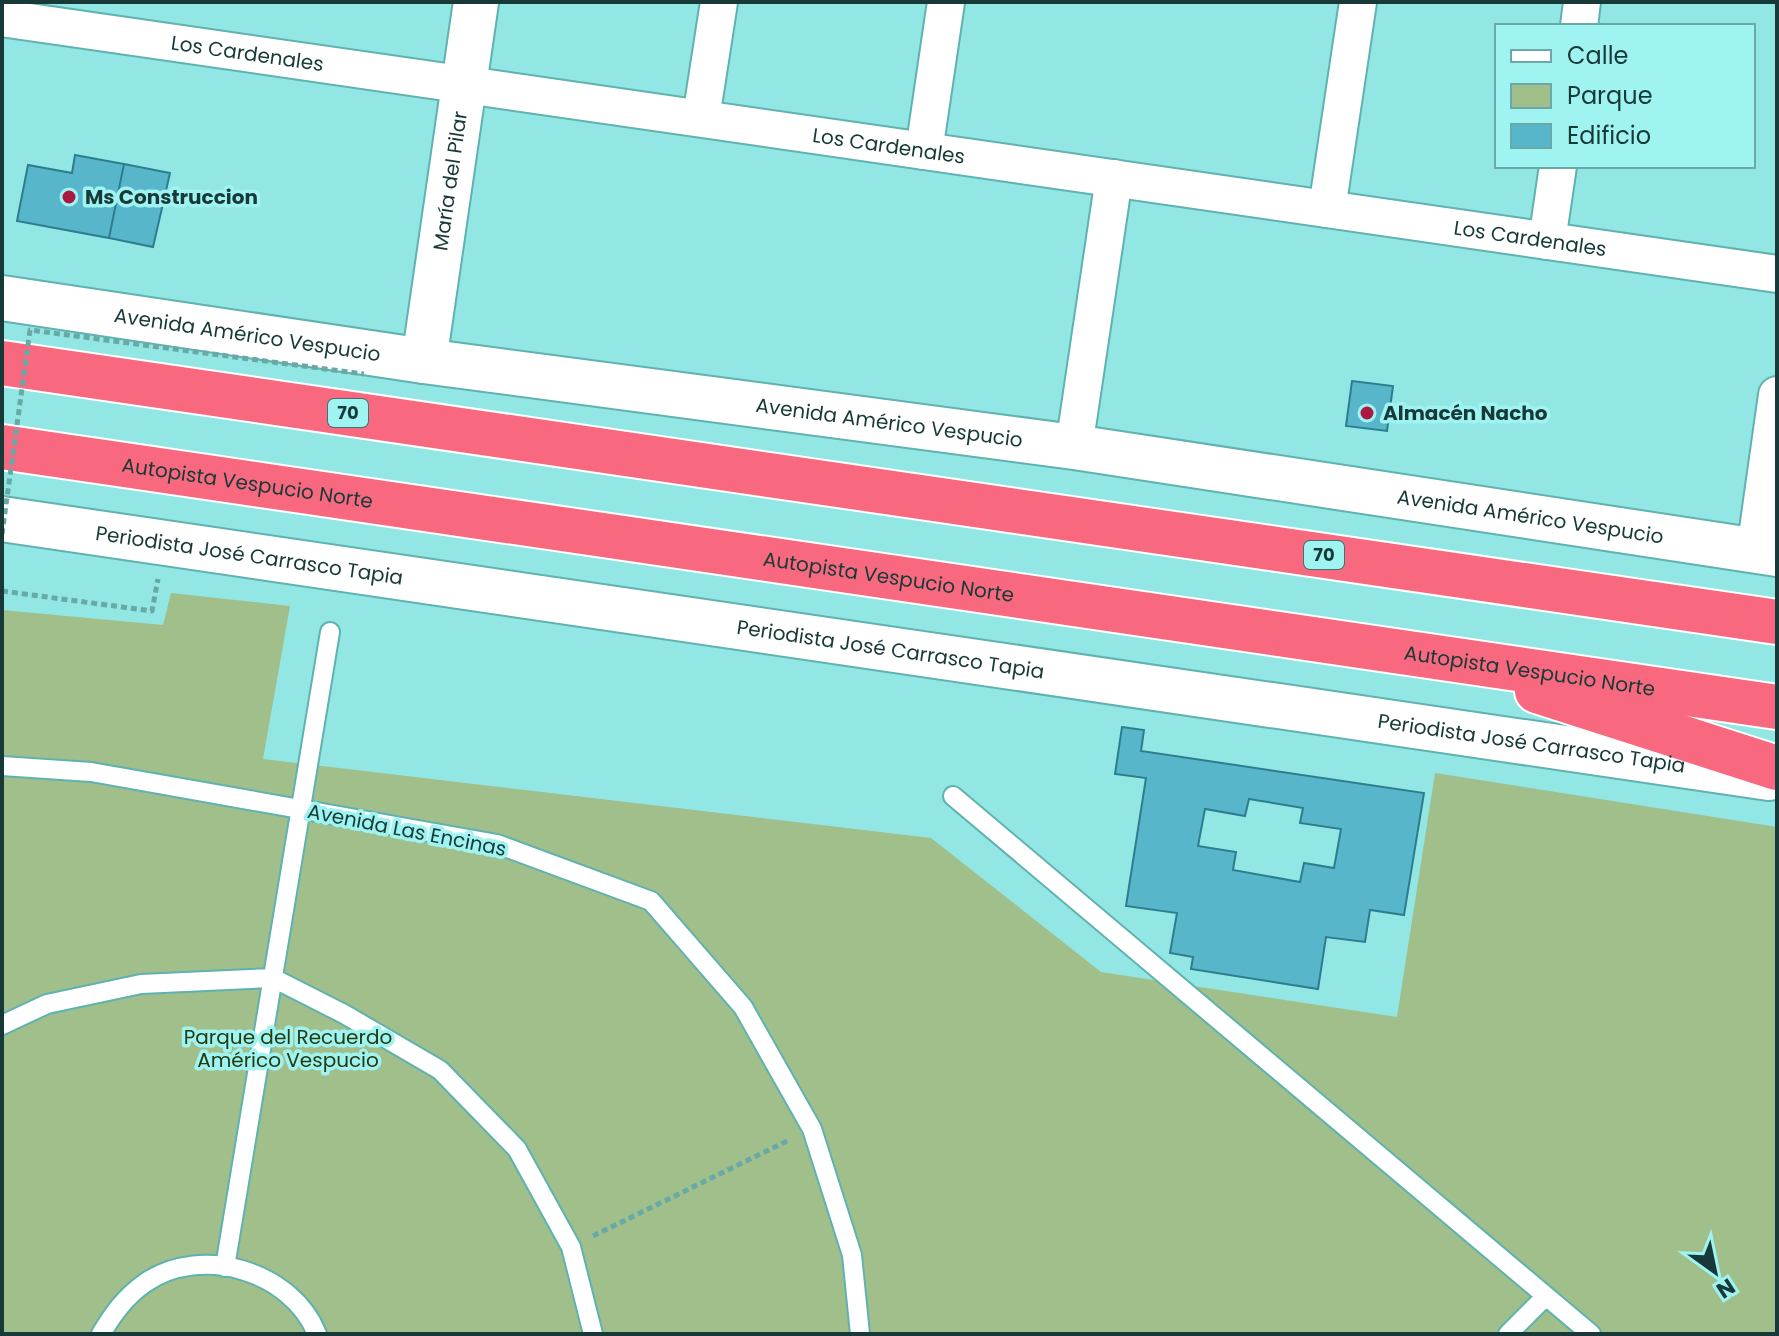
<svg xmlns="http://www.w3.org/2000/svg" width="1779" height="1336" viewBox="0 0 1779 1336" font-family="Poppins,sans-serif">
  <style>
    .green { fill: #a0bf8b }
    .building { fill: #57b6c9; stroke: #2c7e8e; stroke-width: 2; fill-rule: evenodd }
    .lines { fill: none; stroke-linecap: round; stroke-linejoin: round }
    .service-casing { stroke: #5fb2b0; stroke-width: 22 }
    .minor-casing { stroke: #5fb2b0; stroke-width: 40 }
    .tertiary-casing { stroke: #5fb2b0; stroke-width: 48 }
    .secondary-casing { stroke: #5fb2b0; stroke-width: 48 }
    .motorway-casing { stroke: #fff; stroke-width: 48 }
    .path { stroke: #66a9a6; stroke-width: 5; stroke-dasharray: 6 4; stroke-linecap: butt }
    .service { stroke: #fff; stroke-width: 18 }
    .minor { stroke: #fff; stroke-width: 36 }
    .tertiary { stroke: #fff; stroke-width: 44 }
    .secondary { stroke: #fff; stroke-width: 44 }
    .motorway { stroke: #f8687f; stroke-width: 44 }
    .path-bridge { stroke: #66a9a6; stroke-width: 5; stroke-dasharray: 6 4; stroke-linecap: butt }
    .poi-dot { fill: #ac1841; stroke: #9ff3f0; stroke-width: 3 }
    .labels { text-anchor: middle; stroke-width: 7; stroke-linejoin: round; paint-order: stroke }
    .shield { fill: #9ff3f0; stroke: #407270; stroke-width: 2 }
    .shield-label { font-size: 18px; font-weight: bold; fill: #173a39 }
    .street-label { font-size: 20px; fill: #173a39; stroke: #9ff3f0 }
    .poi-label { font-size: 20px; font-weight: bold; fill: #173a39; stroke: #9ff3f0; text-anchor: start }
    .park-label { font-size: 20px; fill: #243b10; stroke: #9ff3f0 }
  </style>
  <rect width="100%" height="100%" fill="#92e6e3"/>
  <path class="green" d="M171 593 290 606 263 759 931 838 1101 972 1397 1017 1435 773 1777 827V1334H2V610L163 625Z"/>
  <path class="building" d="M75 155 124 164 109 238 17 221 28 165 72 173Z
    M124 164 170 173 153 247 109 238Z
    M1352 381 1393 386 1387 431 1346 426Z
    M1122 727 1144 730 1141 751 1424 793 1404 915 1370 910 1365 942 1326 937 1318 989 1191 969 1193 957 1170 953 1177 913 1126 906 1146 778 1115 774ZM1249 799 1303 808 1300 823 1341 829 1334 868 1304 863 1300 882 1233 870 1236 852 1198 846 1205 809 1245 816Z"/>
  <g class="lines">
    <g class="service-casing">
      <path id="service" d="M2 766 91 772 497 844 651 901 743 1007 812 1129 852 1255 860 1334
        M953 796 1591 1334
        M2 1025 47 1004 141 984 273 978 344 1014 440 1070 517 1149 571 1247 593 1334
        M225 1267 330 632
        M101 1334C113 1314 125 1297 145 1283 201 1244 292 1271 317 1334
        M1508 1334 1546 1296"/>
    </g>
    <g class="minor-casing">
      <g id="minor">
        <path id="s1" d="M2 18 1777 274"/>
        <path d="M1579 26 1582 2"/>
        <path d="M701 118 719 2"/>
        <path d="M924 151 946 2"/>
        <path d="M1327 209 1358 2"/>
        <path d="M1547 241 1558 166"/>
        <path d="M1074 447 1114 178"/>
        <path d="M1755 551 1777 395"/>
      </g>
    </g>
    <g class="tertiary-casing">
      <g id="tertiary">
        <path id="s2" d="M424 361 476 2"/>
      </g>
    </g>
    <g class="secondary-casing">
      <g id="secondary">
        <path id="s3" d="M2 298 424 361 1074 447 1777 554"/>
        <path id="s4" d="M2 519 1769 778"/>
      </g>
    </g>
    <g class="motorway-casing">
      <g id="motorway">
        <path d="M2 363 1777 622"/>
        <path id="s5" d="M2 447 1777 707"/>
        <path d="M1537 691 1777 768"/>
      </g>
    </g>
    <path class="path" d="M2 591 152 611 158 579
      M593 1236 789 1140"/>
    <use href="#service" class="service"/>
    <use href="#minor" class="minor"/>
    <use href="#tertiary" class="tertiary"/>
    <use href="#secondary" class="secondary"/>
    <use href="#motorway" class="motorway"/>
    <path class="path-bridge" d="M2 534 30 330 364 374"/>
  </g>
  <g class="poi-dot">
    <circle cx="69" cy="197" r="8"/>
    <circle cx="1367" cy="413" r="8"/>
  </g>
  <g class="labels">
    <g class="shield">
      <rect x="328" y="399" width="40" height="28" rx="6"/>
      <rect x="1304" y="541" width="40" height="28" rx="6"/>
    </g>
    <g class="shield-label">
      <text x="348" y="419">70</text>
      <text x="1324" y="561">70</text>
    </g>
    <g class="street-label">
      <text dy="7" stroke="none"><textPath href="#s1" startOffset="248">Los Cardenales</textPath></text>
      <text dy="7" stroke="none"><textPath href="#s1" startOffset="896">Los Cardenales</textPath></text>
      <text dy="7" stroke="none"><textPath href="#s2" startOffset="182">María del Pilar</textPath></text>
      <text dy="7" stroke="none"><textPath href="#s1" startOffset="1544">Los Cardenales</textPath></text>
      <text dy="7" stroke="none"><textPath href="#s3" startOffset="248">Avenida Américo Vespucio</textPath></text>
      <text dy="7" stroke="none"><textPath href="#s3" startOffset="896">Avenida Américo Vespucio</textPath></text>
      <text dy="7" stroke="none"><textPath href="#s5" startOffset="248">Autopista Vespucio Norte</textPath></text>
      <text dy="7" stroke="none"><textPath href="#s3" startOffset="1544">Avenida Américo Vespucio</textPath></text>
      <text dy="7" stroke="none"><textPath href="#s4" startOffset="250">Periodista José Carrasco Tapia</textPath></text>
      <text dy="7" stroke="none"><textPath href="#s5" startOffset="896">Autopista Vespucio Norte</textPath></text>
      <text dy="7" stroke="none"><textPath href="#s4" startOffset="898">Periodista José Carrasco Tapia</textPath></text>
      <text dy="7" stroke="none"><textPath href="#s5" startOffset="1544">Autopista Vespucio Norte</textPath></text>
      <text dy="7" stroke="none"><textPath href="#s4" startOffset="1546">Periodista José Carrasco Tapia</textPath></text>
      <text transform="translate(407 830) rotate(11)" y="7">Avenida Las Encinas</text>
    </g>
    <g class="poi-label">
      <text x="85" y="204">Ms Construccion</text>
      <text x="1383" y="420">Almacén Nacho</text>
    </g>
    <g class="park-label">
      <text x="288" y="1044">Parque del Recuerdo<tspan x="288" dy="23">Américo Vespucio</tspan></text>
    </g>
  </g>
  <rect width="1779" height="1336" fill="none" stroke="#173a39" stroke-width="8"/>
  <rect x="1495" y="24" width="260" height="144" fill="#9ff3f0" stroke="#69a9a7" stroke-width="2"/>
  <rect x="1511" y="50" width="40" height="12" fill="#ffffff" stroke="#69a9a7" stroke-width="2"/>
  <text x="1567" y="64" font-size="24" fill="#173a39">Calle</text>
  <rect x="1511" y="84" width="40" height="24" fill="#a0bf8b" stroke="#69a9a7" stroke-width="2"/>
  <text x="1567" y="104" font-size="24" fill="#173a39">Parque</text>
  <rect x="1511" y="124" width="40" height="24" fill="#57b6c9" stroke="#69a9a7" stroke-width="2"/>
  <text x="1567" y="144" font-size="24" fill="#173a39">Edificio</text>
  <g transform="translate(1715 1272) rotate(147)" stroke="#9ff3f0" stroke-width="6" paint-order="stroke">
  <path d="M0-6L14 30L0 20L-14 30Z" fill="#173a39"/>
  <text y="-12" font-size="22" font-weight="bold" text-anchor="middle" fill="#173a39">N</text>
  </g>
</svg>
